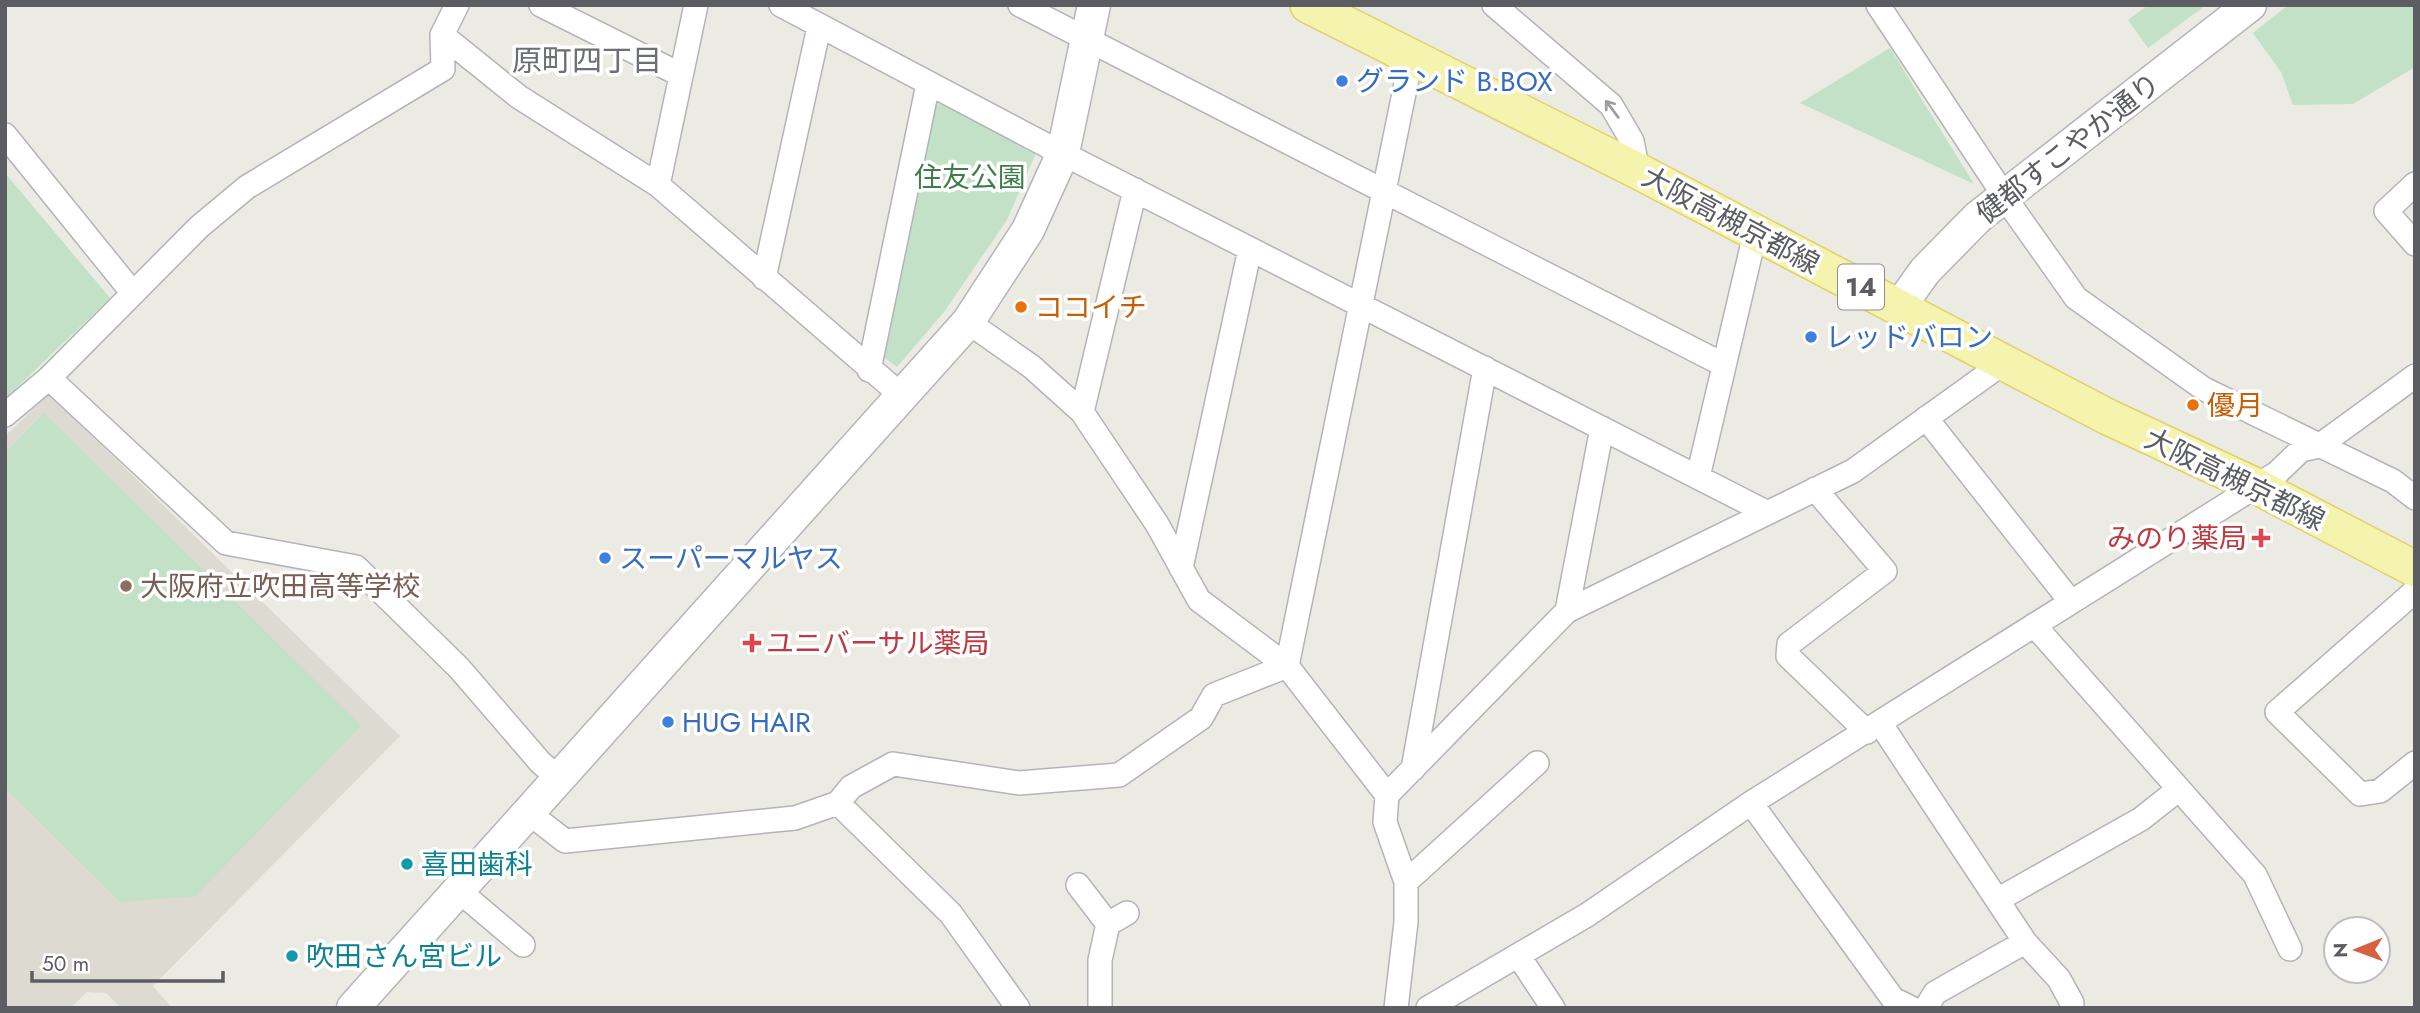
<svg xmlns="http://www.w3.org/2000/svg" width="2420" height="1013" viewBox="0 0 2420 1013" font-family="Jost,'Noto Sans JP',sans-serif">
  <style>
    .education { fill: #dcdad1 }
    .green { fill: #c2e1c6 }
    .lines { fill: none; stroke-linecap: round; stroke-linejoin: round }
    .street-casing { stroke: #b3b4b9; stroke-width: 26 }
    .secondary-casing { stroke: #b4b6bb; stroke-width: 35 }
    .primary-casing { stroke: #e1d067; stroke-width: 38 }
    .street { stroke: #fff; stroke-width: 23 }
    .secondary { stroke: #fff; stroke-width: 32 }
    .primary { stroke: #f5f4ae; stroke-width: 35 }
    .oneway { stroke: #9d9ea1 }
    .shop-dot { fill: #3f7fe0; stroke: #fff; stroke-width: 2.5 }
    .food-dot { fill: #e8710a; stroke: #fff; stroke-width: 2.5 }
    .health-dot { fill: #e0444e; stroke: #fff; stroke-width: 2.5 }
    .education-dot { fill: #8d6e63; stroke: #fff; stroke-width: 2.5 }
    .culture-dot { fill: #0f9aa8; stroke: #fff; stroke-width: 2.5 }
    .labels { text-anchor: middle; stroke-width: 7; stroke-linejoin: round; paint-order: stroke }
    .shield { fill: #fff; stroke: #8c8e91; stroke-width: 2 }
    .shield-label { font-size: 26px; font-weight: bold; fill: #5b5d62 }
    .shop-label { font-size: 28px; fill: #366cbe; stroke: #fff; text-anchor: start }
    .street-label { font-size: 28px; fill: #5b5d62; stroke: #fff }
    .park-label { font-size: 28px; fill: #3e7e4a; stroke: #fff }
    .food-label { font-size: 28px; fill: #c56008; stroke: #fff; text-anchor: start }
    .health-label { font-size: 28px; fill: #be3a42; stroke: #fff; text-anchor: end }
    .education-label { font-size: 28px; fill: #785e54; stroke: #fff; text-anchor: start }
    .culture-label { font-size: 28px; fill: #0d838f; stroke: #fff; text-anchor: start }
    .neighbourhood-label { font-size: 30px; fill: #6c6f74; stroke: #fff }
  </style>
  <rect width="100%" height="100%" fill="#ecebe3"/>
  <path class="education" d="M49 394 400 736 153 986 172 1008H121L106 993 87 992 71 1008H5V436Z"/>
  <path class="green" d="M2148 5H2206L2148 48 2128 20Z
    M2288 5H2415V67L2353 104 2293 105 2281 72 2253 33Z
    M1890 48 1974 184 1800 103Z
    M941 103 1036 153 1007 220 944 312 897 367 882 356 933 107Z
    M5 173 110 298 8 396H5Z
    M44 413 361 726 195 896 120 902 5 788V453Z"/>
  <g class="lines">
    <g class="street-casing">
      <path id="street" d="M541 5 681 75
        M781 5 1046 145 1766 512
        M1020 5 1724 365
        M1494 5 1611 105 1632 141 1638 171
        M1878 5 2013 209 2076 298 2204 389 2393 481 2415 498
        M442 35 519 97 658 185 901 395
        M5 135 132 292
        M2415 184 2386 211 2415 244
        M658 185 696 5
        M764 278 819 27
        M968 322 1032 367 1082 412 1157 524 1199 600 1287 666 1387 795 1385 822 1406 882V922L1396 1008
        M869 370 928 84
        M49 378 226 543 356 567 459 668 540 762 559 779
        M1082 412 1135 190
        M5 415 49 378 199 227 247 187 443 69 442 35 457 5
        M1926 418 2071 602
        M1698 477 1755 234
        M1815 489 1885 571 1789 644 1788 656 1867 732
        M1181 568 1250 249
        M2415 591 2277 712 2360 794 2380 791 2415 763
        M1567 611 1602 428
        M2034 625 2255 875 2290 949
        M1880 723 2025 942 2059 979 2072 1003
        M1413 769 1485 368
        M1387 795 1567 611 1853 471 2006 361
        M838 803 951 914 1018 1008
        M1751 803 1893 999 1911 1008
        M529 813 565 841 795 818 838 803 851 787 893 764 1019 783 1119 775 1201 718 1214 695 1287 666 1411 59
        M1406 882 1537 763
        M1078 885 1108 924 1100 960V1008
        M459 891 523 945
        M1999 899 2141 819 2179 789
        M1108 924 1127 913
        M1518 955 1553 1008
        M1428 1008 1587 915 1751 803 2277 473 2301 450 2319 446 2415 376
        M1926 1008 1935 993 2025 942"/>
    </g>
    <g class="secondary-casing">
      <path id="secondary" d="M1900 306 1925 271 1978 217 2250 5
        M353 1008 968 322 1028 230 1063 153 1094 5"/>
    </g>
    <g class="primary-casing">
      <path id="primary" d="M1308 5 1638 171 2108 417 2256 486 2415 569"/>
    </g>
    <use href="#street" class="street"/>
    <use href="#secondary" class="secondary"/>
    <use href="#primary" class="primary"/>
  </g>
  <defs><path id="oneway-shaft" d="M-6 0H5M1.5-3L5.5 0L1.5 3" fill="none" stroke-width="1.6" stroke-linecap="round" stroke-linejoin="round" transform="scale(1.75)"/></defs>
  <use class="oneway" href="#oneway-shaft" transform="translate(1612 109) rotate(-127)"/>
  <g class="shop-dot">
    <circle cx="1342" cy="81" r="7"/>
    <circle cx="1811" cy="337" r="7"/>
    <circle cx="605" cy="558" r="7"/>
    <circle cx="668" cy="722" r="7"/>
  </g>
  <g class="food-dot">
    <circle cx="1021" cy="307" r="7"/>
    <circle cx="2193" cy="405" r="7"/>
  </g>
  <g class="health-dot">
    <path d="M2257.5 527.5h7v7h7v7h-7v7h-7v-7h-7v-7h7z"/>
    <path d="M748.5 632.5h7v7h7v7h-7v7h-7v-7h-7v-7h7z"/>
  </g>
  <circle class="education-dot" cx="126" cy="586" r="7"/>
  <g class="culture-dot">
    <circle cx="407" cy="864" r="7"/>
    <circle cx="292" cy="956" r="7"/>
  </g>
  <g class="labels">
    <rect class="shield" x="1838" y="264.5" width="46" height="45" rx="5"/>
    <g class="shield-label">
      <text x="1861" y="296">14</text>
    </g>
    <g class="shop-label">
      <text x="1356" y="91">グランド B.BOX</text>
      <text x="1825" y="347">レッドバロン</text>
      <text x="619" y="568">スーパーマルヤス</text>
      <text x="682" y="732">HUG HAIR</text>
    </g>
    <g class="street-label">
      <text transform="translate(2068 148) rotate(-38)" y="10">健都すこやか通り</text>
      <text transform="translate(1731 220) rotate(28)" y="10">大阪高槻京都線</text>
      <text transform="translate(2235 479) rotate(26)" y="10">大阪高槻京都線</text>
    </g>
    <g class="park-label">
      <text x="970" y="187">住友公園</text>
    </g>
    <g class="food-label">
      <text x="1035" y="317">ココイチ</text>
      <text x="2207" y="415">優月</text>
    </g>
    <g class="health-label">
      <text x="2247" y="548">みのり薬局</text>
      <text x="766" y="653" text-anchor="start">ユニバーサル薬局</text>
    </g>
    <g class="education-label">
      <text x="140" y="596">大阪府立吹田高等学校</text>
    </g>
    <g class="culture-label">
      <text x="421" y="874">喜田歯科</text>
      <text x="306" y="966">吹田さん宮ビル</text>
    </g>
    <g class="neighbourhood-label">
      <text x="587" y="71">原町四丁目</text>
    </g>
  </g>
  <rect width="2420" height="1013" fill="none" stroke="#5b5d62" stroke-width="14"/>
  <g transform="translate(2357 950) rotate(269)"><circle r="33" fill="#ffffff" stroke="#bdbec0" stroke-width="2"/>
  <path d="M0-5L12 26L0 18L-12 26Z" fill="#d56140"/>
  <text y="-10" font-size="19" font-weight="bold" text-anchor="middle" fill="#5b5d62">N</text>
  </g>
  <path d="M32 971v10h191v-10" fill="none" stroke="#5b5d62" stroke-width="3.5"/>
  <text x="42" y="971" font-size="21" fill="#5b5d62" stroke="#ffffff" stroke-width="5" paint-order="stroke">50 m</text>
</svg>
